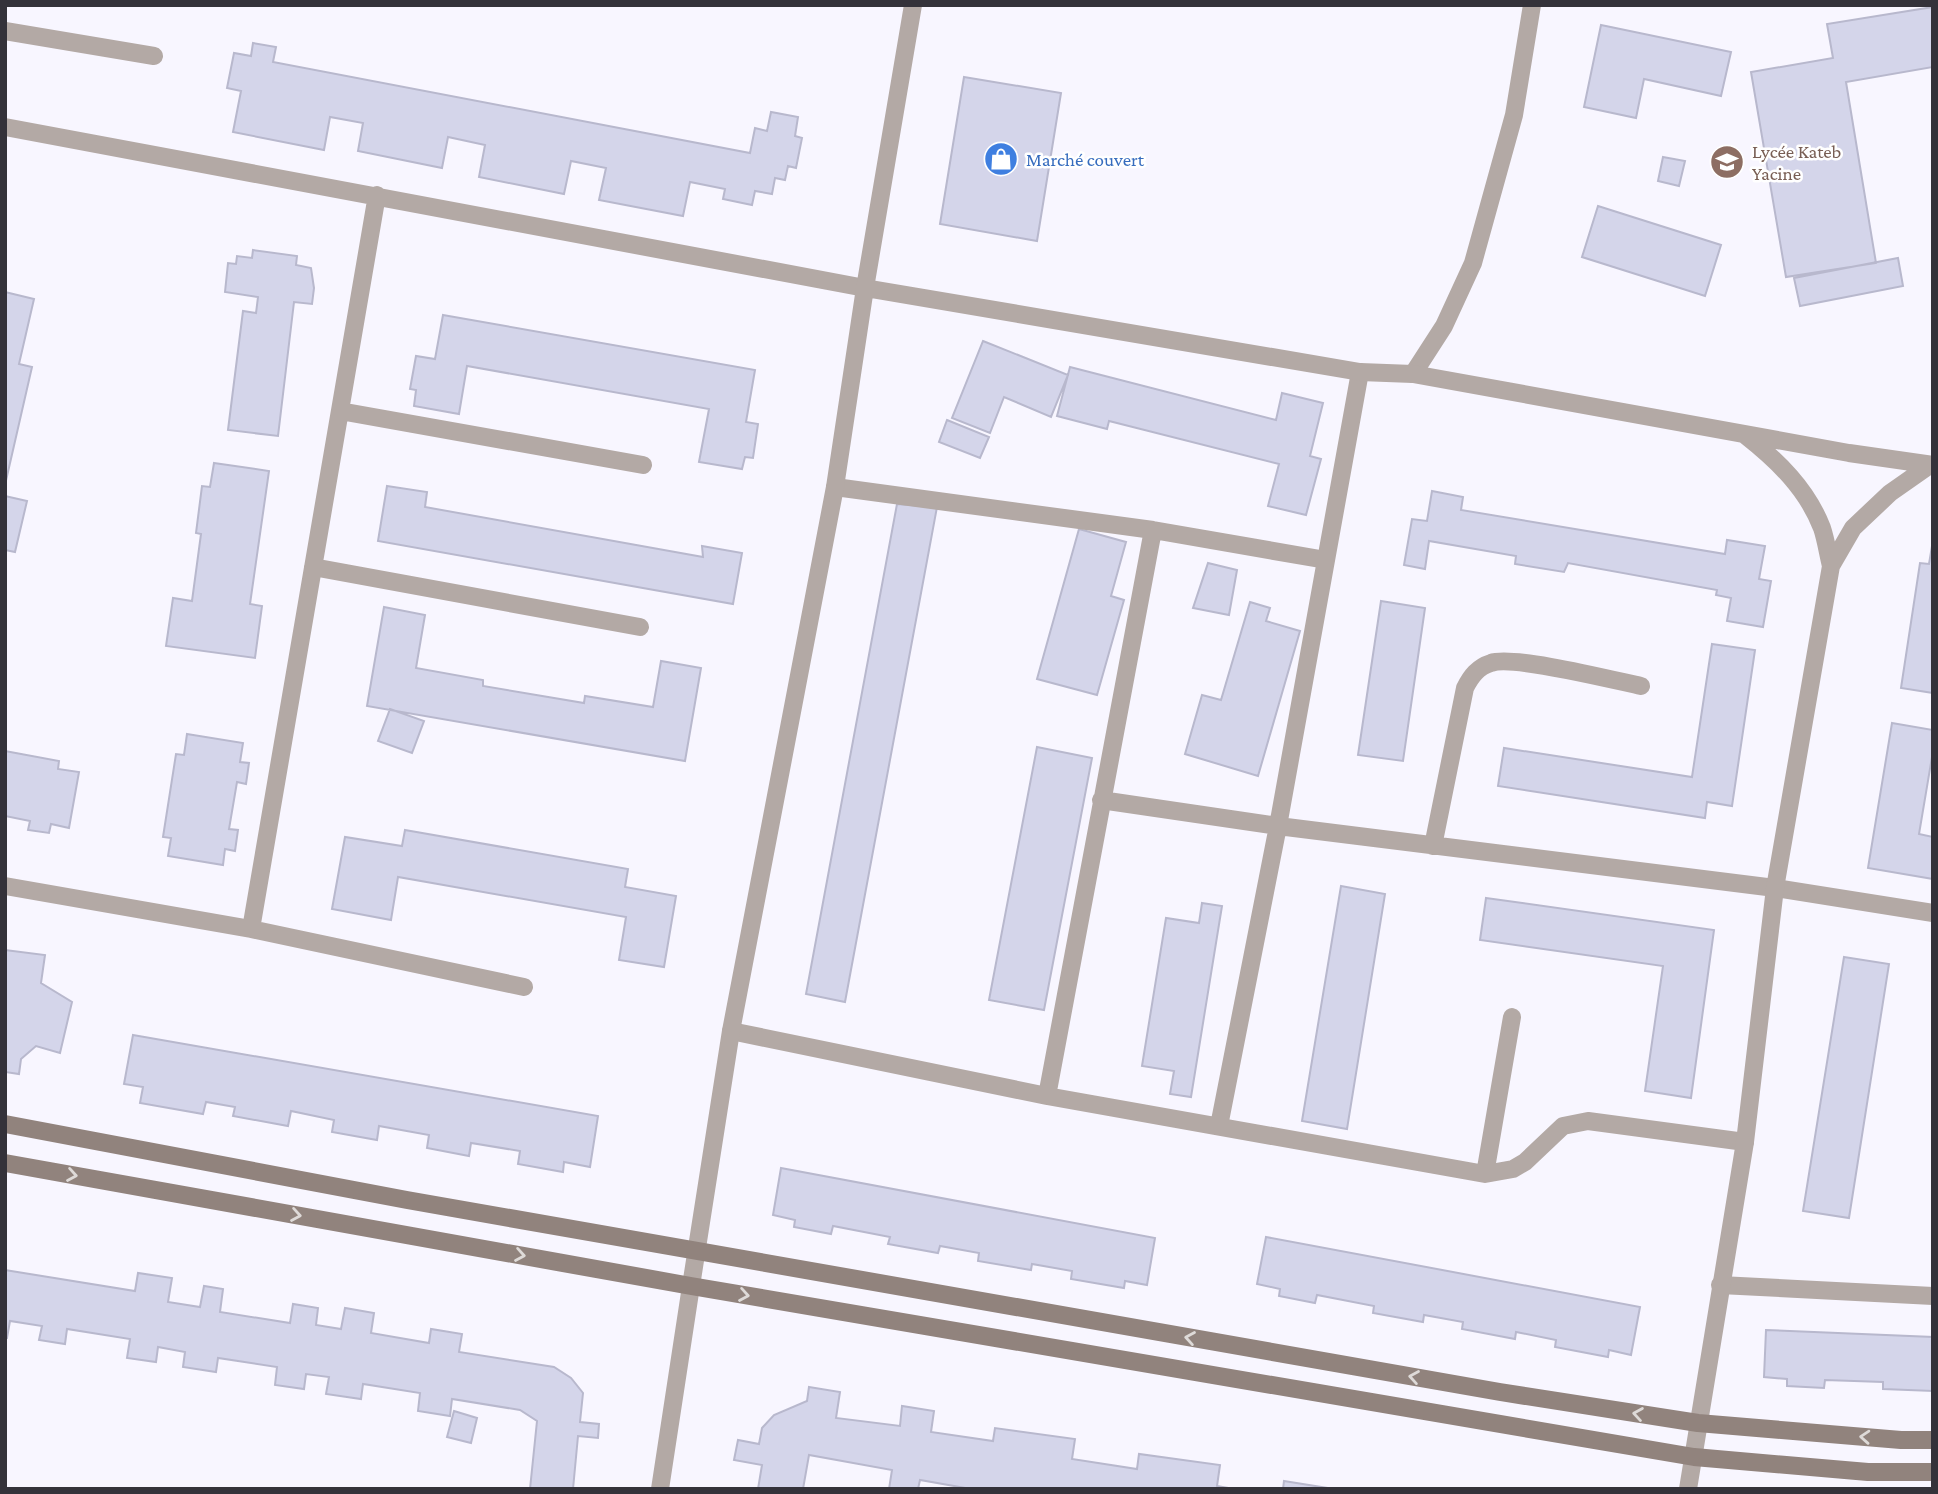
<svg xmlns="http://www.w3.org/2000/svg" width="1938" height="1494" viewBox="0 0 1938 1494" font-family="'Crimson Pro',serif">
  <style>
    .building { fill: #d4d5ea; stroke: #b8b8cd; stroke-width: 2 }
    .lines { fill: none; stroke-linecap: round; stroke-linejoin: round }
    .minor { stroke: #b3a9a5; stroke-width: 18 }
    .tertiary { stroke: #b3a9a5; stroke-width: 18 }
    .secondary { stroke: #91837d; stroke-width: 18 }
    .oneway { stroke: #dedad8 }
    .labels { text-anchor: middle; stroke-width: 5; stroke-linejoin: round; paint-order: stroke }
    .education-label { font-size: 19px; fill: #785e54; stroke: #fff; text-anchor: start }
    .shop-label { font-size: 19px; fill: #366cbe; stroke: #fff; text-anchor: start }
  </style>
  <rect width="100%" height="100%" fill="#f8f6ff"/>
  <path class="building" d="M1933 7V67L1846 82 1876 263 1786 277 1751 72 1833 58 1827 24Z
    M1601 25 1731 52 1721 96 1644 79 1636 118 1584 107Z
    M253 43 276 47 273 62 750 153 755 128 767 131 771 112 798 117 795 136 802 138 796 168 788 166 785 180 775 178 772 194 755 191 752 205 723 199 725 189 690 182 683 216 599 200 606 168 571 161 564 194 479 177 485 145 448 137 442 168 358 151 363 123 330 117 324 150 233 132 241 91 227 88 234 53 251 56Z
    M964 77 1061 93 1037 241 940 224Z
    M1663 157 1685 161 1679 186 1658 181Z
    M1598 206 1721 245 1705 296 1582 257Z
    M253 250 297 256 296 265 311 268 314 288 312 304 294 302 278 436 228 430 243 311 256 313 258 297 225 292 228 263 236 264 237 256 252 258Z
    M1898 258 1903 286 1800 306 1794 278Z
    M5 292 34 299 19 364 32 367 5 485Z
    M443 315 755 370 746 422 758 424 753 458 745 457 742 469 699 462 709 409 467 366 459 414 414 406 416 390 410 389 416 356 435 359Z
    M983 341 1068 375 1051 417 1004 397 990 433 952 418Z
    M1070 367 1276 420 1282 393 1323 403 1310 456 1321 459 1306 515 1268 506 1279 464 1109 421 1107 429 1057 416Z
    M947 420 989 437 980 458 939 442Z
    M214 463 269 471 250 604 262 606 255 658 166 646 173 598 192 601 201 534 196 533 202 486 210 487Z
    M387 486 427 492 425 507 703 557 702 546 742 553 733 604 378 541Z
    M1432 491 1463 497 1461 510 1725 554 1727 540 1765 546 1759 579 1771 581 1763 627 1727 621 1731 598 1716 595 1717 590 1568 563 1564 572 1515 564 1516 556 1429 541 1425 569 1404 565 1412 519 1427 521Z
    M5 496 27 501 15 552 5 550Z
    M897 504 937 507 845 1002 806 994Z
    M1079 529 1126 542 1111 596 1124 600 1097 695 1037 679Z
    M1932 546H1933V693L1901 688 1920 563 1929 564Z
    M1208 563 1237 570 1229 615 1193 608Z
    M1381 601 1425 608 1403 761 1358 755Z
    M1250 602 1270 608 1266 621 1300 631 1258 776 1185 754 1202 695 1221 700Z
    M384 607 425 615 416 668 483 680V686L584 703 585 696 653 707 661 661 701 668 685 761 367 706Z
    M1712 644 1755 650 1732 806 1707 802 1705 818 1498 786 1504 748 1692 777Z
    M390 709 424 721 412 753 378 741Z
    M1892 723 1933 730V751L1919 834 1933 837V879L1868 868Z
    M187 734 243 743 240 762 249 763 246 784 237 782 229 829 238 830 235 851 225 849 223 865 168 856 171 838 163 837 176 754 184 755Z
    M1037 747 1092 758 1044 1010 989 1000Z
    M5 751 59 761 58 769 79 772 69 828 51 824 49 833 28 830 30 821 5 816Z
    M405 830 628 869 625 887 676 896 664 967 619 960 626 917 398 877 391 920 332 909 345 837 402 846Z
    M1341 886 1385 894 1347 1129 1302 1121Z
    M1486 898 1714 930 1691 1098 1645 1091 1663 966 1480 940Z
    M1202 903 1222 906 1191 1097 1170 1094 1174 1071 1142 1066 1166 918 1199 923Z
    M5 950 45 955 41 983 72 1002 60 1053 36 1046 21 1059 19 1074 5 1072Z
    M1844 957 1889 964 1849 1218 1803 1211Z
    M133 1035 598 1116 590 1167 564 1162 563 1172 518 1164 520 1151 471 1143 469 1156 427 1148 429 1135 379 1126 377 1140 332 1132 334 1120 291 1111 288 1126 233 1116 235 1107 206 1102 203 1114 140 1103 143 1087 124 1084Z
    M781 1168 1155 1238 1147 1285 1125 1281 1124 1288 1071 1279 1072 1271 1032 1264 1031 1270 978 1261 979 1253 940 1246 938 1253 888 1244 890 1237 833 1226 831 1234 794 1227 795 1220 773 1215Z
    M1266 1237 1640 1307 1631 1355 1609 1350 1608 1357 1555 1347 1556 1340 1516 1332 1515 1339 1462 1329 1463 1322 1424 1315 1423 1322 1373 1313 1374 1306 1317 1295 1315 1303 1279 1296 1280 1289 1257 1284Z
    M5 1270 135 1291 138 1273 172 1278 168 1302 200 1307 204 1286 223 1289 220 1312 290 1323 293 1304 318 1308 316 1325 341 1329 345 1308 374 1313 371 1333 429 1343 431 1329 462 1334 459 1352 554 1367 571 1378 583 1393 580 1422 599 1424 598 1438 578 1436 573 1489H530L537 1421 520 1410 452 1399 450 1416 418 1411 420 1393 363 1384 361 1399 326 1394 329 1377 306 1374 304 1389 275 1385 277 1367 218 1358 216 1372 183 1367 185 1352 158 1347 156 1362 127 1358 130 1339 67 1329 65 1344 39 1340 42 1326 10 1321 7 1338H5Z
    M1766 1330 1933 1337V1391L1883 1389V1382L1825 1380 1824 1388 1787 1386V1379L1764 1377Z
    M809 1387 840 1392 836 1418 900 1426 902 1406 934 1411 931 1432 993 1441 995 1428 1075 1439 1072 1459 1137 1469 1139 1454 1220 1465 1217 1486 1234 1489H971L920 1480 918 1489H889L892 1470 809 1455 803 1489H758L762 1465 734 1460 738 1440 759 1444 762 1428 774 1415 807 1401Z
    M454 1411 477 1418 471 1443 447 1437Z
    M1284 1481 1334 1489H1283Z"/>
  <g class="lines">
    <path class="minor" d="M5 31 154 56
      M5 127 865 288
      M1413 374 1444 326 1473 263 1514 115 1532 5
      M340 411 643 465
      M835 487 1153 530 1326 560
      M313 567 640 627
      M1101 800 1278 826 1775 888 1933 913
      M1433 846 1465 688C1471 676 1478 667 1491 663 1513 655 1613 680 1641 686
      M5 886 251 929 524 987
      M251 929 377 195
      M731 1031 1047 1096 1485 1174 1513 1169 1525 1162 1563 1126 1588 1121 1745 1142
      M1047 1096 1153 530
      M1219 1126 1278 826 1360 372
      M1485 1174 1512 1017
      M1720 1285 1933 1296
      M660 1489 691 1286"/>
    <path class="tertiary" d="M865 288 1360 372 1413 374 1849 453 1933 465
      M1745 435C1778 461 1807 489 1822 528 1826 540 1828 554 1831 566
      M691 1286 731 1031 835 487 865 288 913 5
      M1688 1489 1745 1142 1775 888 1831 566 1853 528 1890 493 1930 465"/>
    <path class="secondary" d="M5 1124 407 1200 1500 1392 1698 1423 1901 1440H1933
      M5 1163 691 1286 1694 1457 1868 1472H1933"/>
  </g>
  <defs><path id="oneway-chevron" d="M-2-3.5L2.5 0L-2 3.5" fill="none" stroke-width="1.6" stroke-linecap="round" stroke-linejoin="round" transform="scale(1.75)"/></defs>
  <g class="oneway">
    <use href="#oneway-chevron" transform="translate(72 1175) rotate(10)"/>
    <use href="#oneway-chevron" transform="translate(296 1215) rotate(10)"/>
    <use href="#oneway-chevron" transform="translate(520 1255) rotate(10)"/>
    <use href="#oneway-chevron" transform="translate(744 1295) rotate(10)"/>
    <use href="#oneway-chevron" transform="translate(1190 1338) rotate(-170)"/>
    <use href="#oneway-chevron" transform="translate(1414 1377) rotate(-170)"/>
    <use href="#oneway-chevron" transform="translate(1638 1414) rotate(-171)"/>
    <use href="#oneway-chevron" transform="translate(1865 1437) rotate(-176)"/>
  </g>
  <defs>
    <g id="shop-disc" transform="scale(1.75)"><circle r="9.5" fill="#3f7fe0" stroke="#fff"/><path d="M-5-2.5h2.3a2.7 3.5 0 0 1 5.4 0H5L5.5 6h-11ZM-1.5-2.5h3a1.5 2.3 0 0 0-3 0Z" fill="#fff"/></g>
    <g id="school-disc" transform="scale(1.75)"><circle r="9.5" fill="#8d6e63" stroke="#fff"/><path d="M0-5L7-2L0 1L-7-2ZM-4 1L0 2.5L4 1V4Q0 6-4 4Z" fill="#fff"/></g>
  </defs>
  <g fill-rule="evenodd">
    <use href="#shop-disc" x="1001" y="159"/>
    <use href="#school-disc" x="1727" y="162"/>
  </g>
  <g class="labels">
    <g class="education-label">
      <text x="1752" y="158">Lycée Kateb<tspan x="1752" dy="22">Yacine</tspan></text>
    </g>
    <g class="shop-label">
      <text x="1026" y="166">Marché couvert</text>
    </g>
  </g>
  <rect width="1938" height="1494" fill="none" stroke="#34323a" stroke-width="14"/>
</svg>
